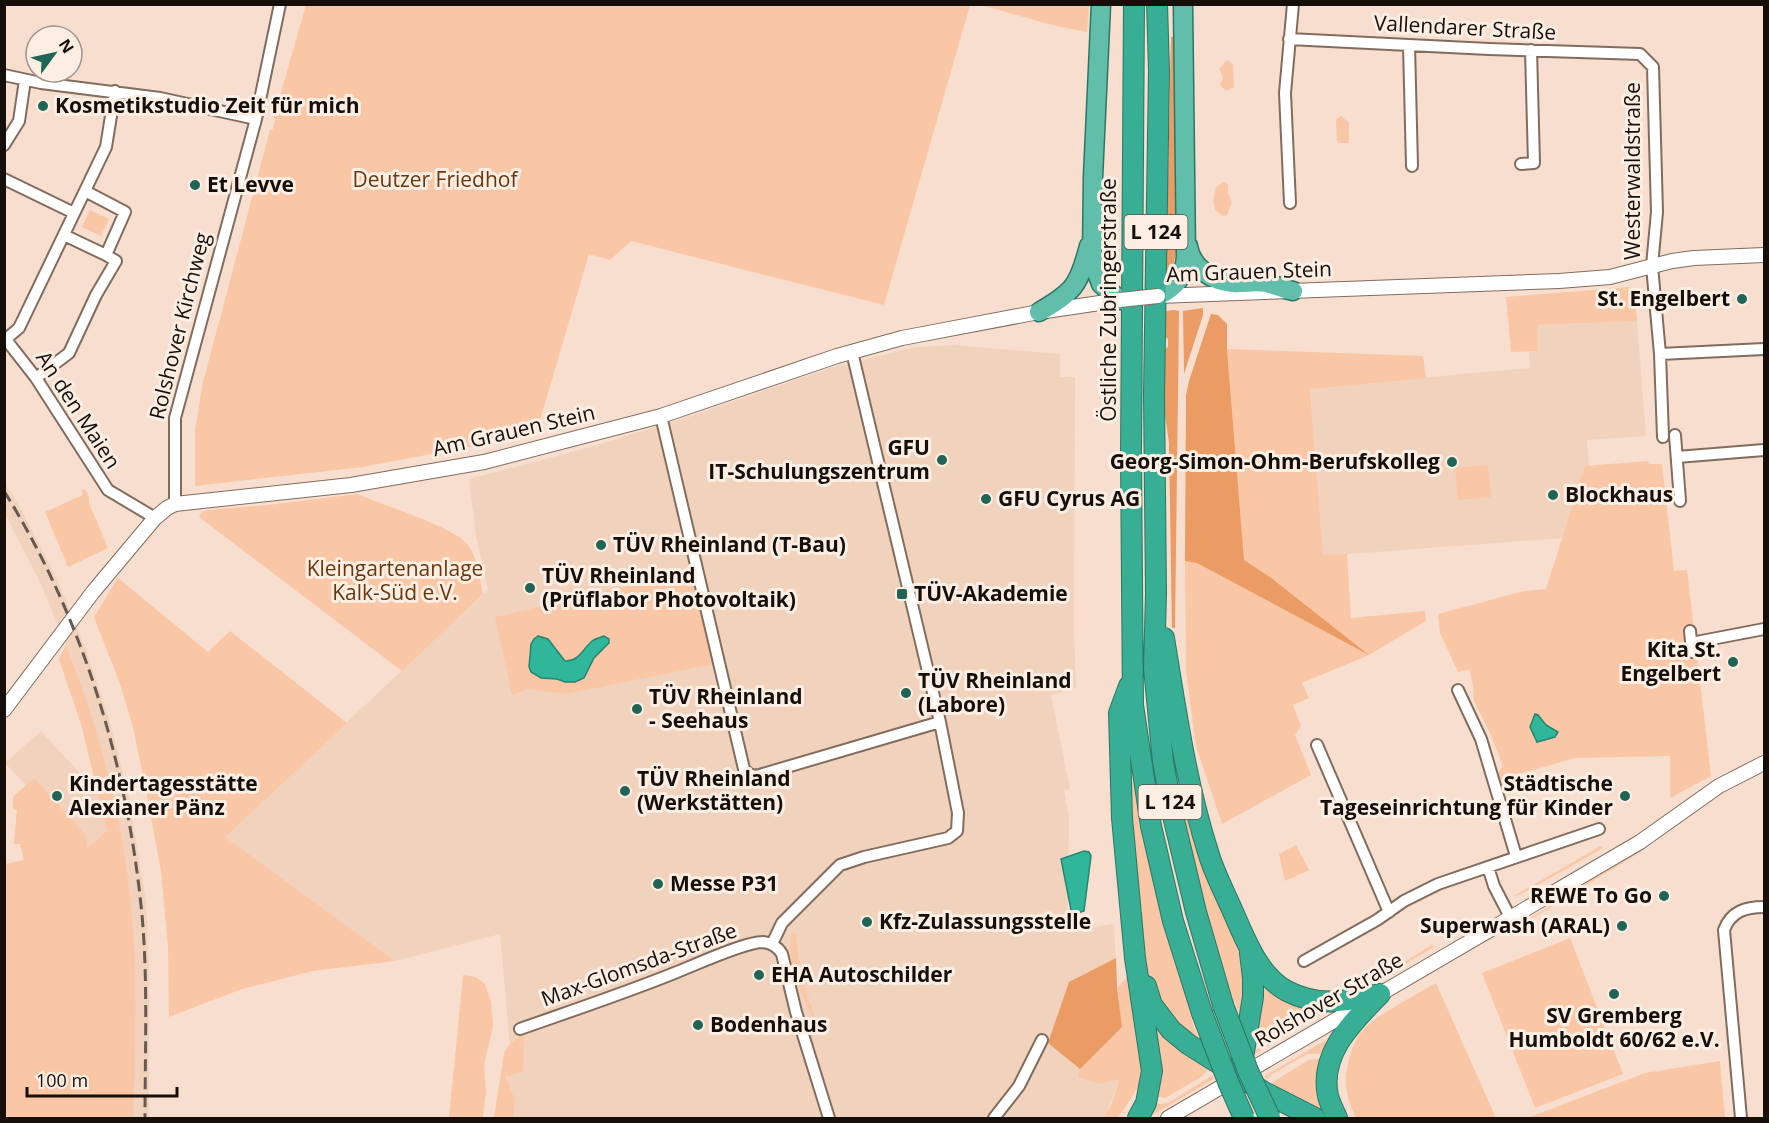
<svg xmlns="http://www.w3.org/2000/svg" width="1769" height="1123" viewBox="0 0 1769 1123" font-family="'Open Sans',sans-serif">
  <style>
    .built { fill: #f1d2bd }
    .green { fill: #f9c7a5 }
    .forest { fill: #eb9b64 }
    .water { fill: #30b69b; stroke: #28846f; stroke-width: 1.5 }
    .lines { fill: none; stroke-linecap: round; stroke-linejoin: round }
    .minor-casing { stroke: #826c5d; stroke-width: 14 }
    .tertiary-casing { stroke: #826c5d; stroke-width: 16 }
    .trunk-casing { stroke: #2c7664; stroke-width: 21 }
    .motorway-casing { stroke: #2c7664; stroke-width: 22 }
    .minor { stroke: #fff; stroke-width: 10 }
    .tertiary { stroke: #fff; stroke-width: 14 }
    .trunk { stroke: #60beaa; stroke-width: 18 }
    .motorway { stroke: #38ae95; stroke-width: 20 }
    .rail { stroke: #67594f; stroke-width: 3; stroke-dasharray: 12 6; stroke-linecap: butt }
    .tertiary-bridge-casing { stroke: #826c5d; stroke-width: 16; stroke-linecap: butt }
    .motorway-bridge-casing { stroke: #2c7664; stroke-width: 22; stroke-linecap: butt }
    .tertiary-bridge { stroke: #fff; stroke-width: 14 }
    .motorway-bridge { stroke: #38ae95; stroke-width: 20 }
    .poi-dot { fill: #206455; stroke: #fdeee4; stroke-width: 2 }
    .labels { text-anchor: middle; stroke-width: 6; stroke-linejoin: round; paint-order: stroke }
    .shield { fill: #fdeee4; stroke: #5b514a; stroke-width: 1.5 }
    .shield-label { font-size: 20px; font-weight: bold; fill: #160e08 }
    .street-label { font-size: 21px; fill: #160e08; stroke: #fdeee4 }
    .poi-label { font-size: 21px; font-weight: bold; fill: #160e08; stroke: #fdeee4; text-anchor: start }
    .park-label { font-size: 21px; fill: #6a370c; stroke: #fdeee4 }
  </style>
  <rect width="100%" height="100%" fill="#f8dece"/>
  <path class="built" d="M1637 321 1646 436 1587 440 1589 466 1585 467 1563 538 1323 556 1310 388 1530 368 1529 352 1537 351 1536 325Z
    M955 345 1060 354V377H1075L1074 630 1076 688 1051 695 1070 789 1064 790 1069 819 1067 931 1114 924 1117 988 1125 1050 1119 1079 1106 1116 1101 1118H501L511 1058 500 934 395 961 224 837 488 590 476 536 469 479 587 448 685 418 830 368 916 347Z
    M4 482 21 509 56 577 86 650 110 722 128 794 146 901 149 969V1118H133L134 945 126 871 113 801 97 734 76 670 41 584 5 514Z
    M41 731 99 794 107 831 87 849 24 860 20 844H14L17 810 13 809V797L26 785 5 763Z"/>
  <path class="green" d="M306 5V4L970 5 884 305 631 241 610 260 589 254 536 434 363 467 195 486V432L202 386 270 130 273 129 275 119 274 117Z
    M981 5H1089L1087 32 1052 25Z
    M1227 60 1233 64 1234 87 1226 91 1220 85 1223 78 1219 69Z
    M1341 116 1349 123V143H1339L1337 141 1336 120Z
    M1224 182 1228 185V193L1232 202 1227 215 1224 216C1210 211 1213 199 1216 187Z
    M90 210 109 219 101 236 82 227Z
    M1629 287 1634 291 1637 321 1537 325 1538 351 1511 352 1506 297Z
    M1227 349 1423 356 1426 378 1310 389 1323 555 1347 554 1351 618 1425 611 1426 621 1369 655 1302 683 1309 698 1293 705 1301 726 1295 735 1311 775 1222 824 1196 746 1186 671 1185 561 1197 563 1365 652 1270 577 1244 560Z
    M1648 461 1649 464H1662L1674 571 1687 570 1711 776 1670 798V756L1575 758 1516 775V787L1502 792 1497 775 1503 766 1490 733 1474 701 1473 685 1469 669 1458 672 1440 633 1438 614 1524 591 1546 589 1585 466Z
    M1488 465 1491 497 1458 500 1455 468Z
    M81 489 86 490 89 498V503L108 548 68 567 45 512 83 495Z
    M357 494C380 504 455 527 468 545 478 558 479 578 483 594L402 671 199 517 202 512 207 510 268 505Z
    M690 572 713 664 566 694 528 689 512 695 495 617Z
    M118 578 208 652 230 631 347 723 225 837 395 961 313 971 242 989 169 1017 168 948 161 871 147 796 133 727 120 684 94 617Z
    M66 645C104 738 129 845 134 946 137 1003 135 1061 133 1118H5V864L24 860 20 844H14L17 810 13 809V797L34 778 86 835 87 848 107 831 81 724 59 659Z
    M1128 733C1140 830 1160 925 1193 1016L1191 1018 1200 1044 1171 1019 1148 979 1133 887Z
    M1173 762H1175L1244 956 1243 1024 1235 1001 1232 1002 1206 920 1180 804Z
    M1296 845 1309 870 1285 881 1279 854Z
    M1601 846 1603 848 1520 895 1514 896Z
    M1641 850 1642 851 1583 887 1582 885Z
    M1565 897 1566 898 1506 934 1505 933Z
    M792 932 796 934 798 957 804 976 805 988 821 1034 819 1035C809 1006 783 963 792 932Z
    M1570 938 1623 1074 1535 1108 1482 973Z
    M1432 945 1434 947 1359 991 1318 993C1328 988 1343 993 1355 989 1379 981 1409 958 1432 945Z
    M1257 970 1310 1005 1308 1011 1305 1014 1253 1046Z
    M1131 973 1141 1037 1142 1081 1118 1118H1101C1112 1111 1115 1092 1119 1079L1099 1084 1078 1077 1080 1069 1122 1027 1117 988Z
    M463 975 476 977 485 984 491 1002 493 1027 484 1065 486 1091 483 1118H449Z
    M1436 983 1496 1118H1356C1345 1095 1343 1081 1350 1056 1353 1047 1356 1038 1362 1031 1378 1013 1415 996 1436 983Z
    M1316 1006 1330 1009 1255 1054 1254 1051 1310 1018 1314 1014Z
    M1153 1013 1210 1068 1201 1077 1165 1098 1155 1096Z
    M522 1035 524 1036 523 1071 506 1077 515 1100 513 1118H494L504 1053 508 1046Z
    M1331 1037 1325 1054H1307L1271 1075 1266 1080 1265 1076Z
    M1316 1059 1323 1060 1330 1118H1323L1270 1088 1274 1081 1309 1060Z
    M1720 1061 1725 1118H1527L1645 1073Z
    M1213 1075 1214 1079 1147 1118 1152 1102 1160 1104 1168 1103Z"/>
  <path class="forest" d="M1171 37H1175L1177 245 1172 275 1166 285Z
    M1203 308V315L1184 374 1183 311Z
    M1174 310 1179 311 1175 628H1172L1169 443 1165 415V349L1168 347V339L1165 337 1166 311Z
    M1211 314 1218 315 1227 324V349L1244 560 1270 577 1369 655 1197 563 1185 561 1186 395 1189 381Z
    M1116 958 1117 988 1122 1027 1080 1069 1048 1043 1069 982Z"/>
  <path class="water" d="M538 636 548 639 565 661C578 662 583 649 592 641 596 638 600 638 604 636L609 639V643L594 658 584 678 575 682H565L557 679 541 678 531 672 529 667 531 644 534 639Z
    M1535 714 1538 715 1546 725 1558 732 1555 737 1537 742 1530 727Z
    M1084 851 1089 852 1091 856 1084 911 1075 914 1071 910 1061 859Z"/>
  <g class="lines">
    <g class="minor-casing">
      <path id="minor" d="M1289 39 1489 49 1640 54 1653 67 1657 212 1652 266 1660 354 1663 437
        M1409 45 1412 166
        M4 75 41 83 160 98 256 119
        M4 145 19 121 25 80
        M1521 164 1534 163 1531 50
        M4 179 74 213
        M1290 203 1285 93 1293 4
        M64 235 106 255 125 212 85 191
        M4 337 36 378 108 490 155 518
        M6 339 19 328 106 147 115 91
        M1660 354 1764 349
        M36 378 69 353 96 295 116 261 106 255
        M661 416 744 769 749 774 756 776 940 722
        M1675 435 1680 501
        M1677 457 1764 450
        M175 504V418L256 119 280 4
        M1690 631 1692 652
        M1691 643 1764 629
        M1458 690 1481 739 1516 856
        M1317 745 1389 912
        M1488 867 1494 886 1510 917
        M772 944 782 923 840 865 864 857 948 838 957 831 958 813 940 722 852 352
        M1304 961 1377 920 1404 901 1438 884 1599 829
        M520 1029C571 1011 622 994 672 974 693 966 744 942 763 942 772 943 778 947 782 954L796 1012 829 1118
        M994 1118 1019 1086 1042 1040
        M1741 1118 1724 930C1731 911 1746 907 1764 907"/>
    </g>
    <g class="tertiary-casing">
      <path id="tertiary" d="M1158 296 1559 281 1610 277 1672 261 1694 258 1764 255
        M4 710 93 592 155 518 167 508 175 504 351 485 484 462 661 416 837 356 902 338 1039 312 1120 300
        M1168 1118 1640 842 1719 786 1764 763"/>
    </g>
    <g class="trunk-casing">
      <path id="trunk" d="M1101 4 1093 177 1092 259 1101 284 1120 300
        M1188 246C1191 267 1212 281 1232 283 1243 284 1255 281 1266 283 1275 285 1284 289 1293 291
        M1158 296C1176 287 1185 276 1186 256L1183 4
        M1039 312C1074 292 1079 285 1089 246"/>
    </g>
    <g class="motorway-casing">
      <path id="motorway" d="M1134 4 1131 457 1133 705 1151 826 1173 921 1202 1013
        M1157 4 1159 71 1154 394 1156 593 1154 668 1163 762 1174 820 1196 912 1223 1005
        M1164 638C1176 711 1186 784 1209 855 1215 875 1226 895 1234 914 1246 941 1259 976 1287 991 1320 1008 1345 1001 1380 994
        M1129 686 1119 713 1122 818 1135 958 1152 1071 1146 1103 1138 1118
        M1146 986 1152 1005 1171 1030 1188 1044 1264 1092 1315 1118
        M1242 1064 1253 997V978L1250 953
        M1337 1118C1334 1111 1330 1104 1328 1096 1319 1053 1353 1022 1380 994"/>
    </g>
    <use href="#minor" class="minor"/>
    <use href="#tertiary" class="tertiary"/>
    <use href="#trunk" class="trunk"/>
    <use href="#motorway" class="motorway"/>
    <path class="rail" d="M4 491C83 617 128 768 142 915 148 982 145 1051 145 1118"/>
    <g class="tertiary-bridge-casing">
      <path id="tertiary-bridge" d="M1120 300 1158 296"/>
    </g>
    <g class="motorway-bridge-casing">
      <path id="motorway-bridge" d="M1223 1005 1248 1071 1270 1118
        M1202 1013 1229 1084 1244 1118"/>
    </g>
    <use href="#tertiary-bridge" class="tertiary-bridge"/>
    <use href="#motorway-bridge" class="motorway-bridge"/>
  </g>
  <g class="poi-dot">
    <circle cx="43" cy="106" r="6"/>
    <circle cx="195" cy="185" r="6"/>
    <circle cx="1742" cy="299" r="6"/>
    <circle cx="942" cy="460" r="6"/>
    <circle cx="1452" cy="462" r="6"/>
    <circle cx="1553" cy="495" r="6"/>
    <circle cx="986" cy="499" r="6"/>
    <circle cx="601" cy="545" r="6"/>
    <circle cx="530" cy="588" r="6"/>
    <rect x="896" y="588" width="12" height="12" rx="3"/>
    <circle cx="1733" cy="662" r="6"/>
    <circle cx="906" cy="693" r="6"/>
    <circle cx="637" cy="709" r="6"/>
    <circle cx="625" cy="791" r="6"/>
    <circle cx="57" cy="796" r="6"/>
    <circle cx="1625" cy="796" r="6"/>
    <circle cx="658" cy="884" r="6"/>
    <circle cx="1664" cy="896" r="6"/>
    <circle cx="867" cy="922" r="6"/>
    <circle cx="1622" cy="926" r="6"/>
    <circle cx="759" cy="975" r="6"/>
    <circle cx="1614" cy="994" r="6"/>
    <circle cx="698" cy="1025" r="6"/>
  </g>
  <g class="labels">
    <g class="shield">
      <rect x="1124.5" y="215" width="63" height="34" rx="4.5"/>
      <rect x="1138.5" y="785" width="63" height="34" rx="4.5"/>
    </g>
    <g class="shield-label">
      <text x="1156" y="239">L 124</text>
      <text x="1170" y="809">L 124</text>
    </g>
    <g class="street-label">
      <text transform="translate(1465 28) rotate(3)" y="7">Vallendarer Straße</text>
      <text transform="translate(1633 171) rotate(-90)" y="7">Westerwaldstraße</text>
      <text transform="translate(1249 272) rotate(-2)" y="7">Am Grauen Stein</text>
      <text transform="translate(1109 300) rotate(-90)" y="7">Östliche Zubringerstraße</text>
      <text transform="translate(180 326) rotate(-76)" y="7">Rolshover Kirchweg</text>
      <text transform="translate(78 410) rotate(57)" y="7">An den Maien</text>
      <text transform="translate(514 431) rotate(-13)" y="7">Am Grauen Stein</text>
      <text transform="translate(639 965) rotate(-20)" y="7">Max-Glomsda-Straße</text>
      <text transform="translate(1329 1000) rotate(-30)" y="7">Rolshover Straße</text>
    </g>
    <g class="poi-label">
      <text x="55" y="113">Kosmetikstudio Zeit für mich</text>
      <text x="207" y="192">Et Levve</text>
      <text x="1730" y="306" text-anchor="end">St. Engelbert</text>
      <text x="930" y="455" text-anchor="end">GFU<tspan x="930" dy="24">IT-Schulungszentrum</tspan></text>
      <text x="1440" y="469" text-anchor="end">Georg-Simon-Ohm-Berufskolleg</text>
      <text x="1565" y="502">Blockhaus</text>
      <text x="998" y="506">GFU Cyrus AG</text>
      <text x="613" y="552">TÜV Rheinland (T-Bau)</text>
      <text x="542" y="583">TÜV Rheinland<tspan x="542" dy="24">(Prüflabor Photovoltaik)</tspan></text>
      <text x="914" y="601">TÜV-Akademie</text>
      <text x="1721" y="657" text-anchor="end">Kita St.<tspan x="1721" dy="24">Engelbert</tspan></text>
      <text x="918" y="688">TÜV Rheinland<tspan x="918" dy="24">(Labore)</tspan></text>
      <text x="649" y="704">TÜV Rheinland<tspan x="649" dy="24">- Seehaus</tspan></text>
      <text x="637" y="786">TÜV Rheinland<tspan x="637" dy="24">(Werkstätten)</tspan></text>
      <text x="69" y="791">Kindertagesstätte<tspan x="69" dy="24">Alexianer Pänz</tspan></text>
      <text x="1613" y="791" text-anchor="end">Städtische<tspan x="1613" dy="24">Tageseinrichtung für Kinder</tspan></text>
      <text x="670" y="891">Messe P31</text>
      <text x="1652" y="903" text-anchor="end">REWE To Go</text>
      <text x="879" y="929">Kfz-Zulassungsstelle</text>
      <text x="1610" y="933" text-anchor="end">Superwash (ARAL)</text>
      <text x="771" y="982">EHA Autoschilder</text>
      <text x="1614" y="1023" text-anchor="middle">SV Gremberg<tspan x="1614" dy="24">Humboldt 60/62 e.V.</tspan></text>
      <text x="710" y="1032">Bodenhaus</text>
    </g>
    <g class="park-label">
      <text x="435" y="187">Deutzer Friedhof</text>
      <text x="395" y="576">Kleingartenanlage<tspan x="395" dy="24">Kalk-Süd e.V.</tspan></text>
    </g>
  </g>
  <rect width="1769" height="1123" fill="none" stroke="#160e08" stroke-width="12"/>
  <g transform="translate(54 54) rotate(57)"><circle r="28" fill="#fdeee4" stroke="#a1948c" stroke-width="1.5"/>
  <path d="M0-4.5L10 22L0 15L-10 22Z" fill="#206455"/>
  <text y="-9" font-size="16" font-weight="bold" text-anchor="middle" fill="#160e08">N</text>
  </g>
  <path d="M27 1087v9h150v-9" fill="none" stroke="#160e08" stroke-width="3"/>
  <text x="36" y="1087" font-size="18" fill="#160e08" stroke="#fdeee4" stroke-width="4.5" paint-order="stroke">100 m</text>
</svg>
